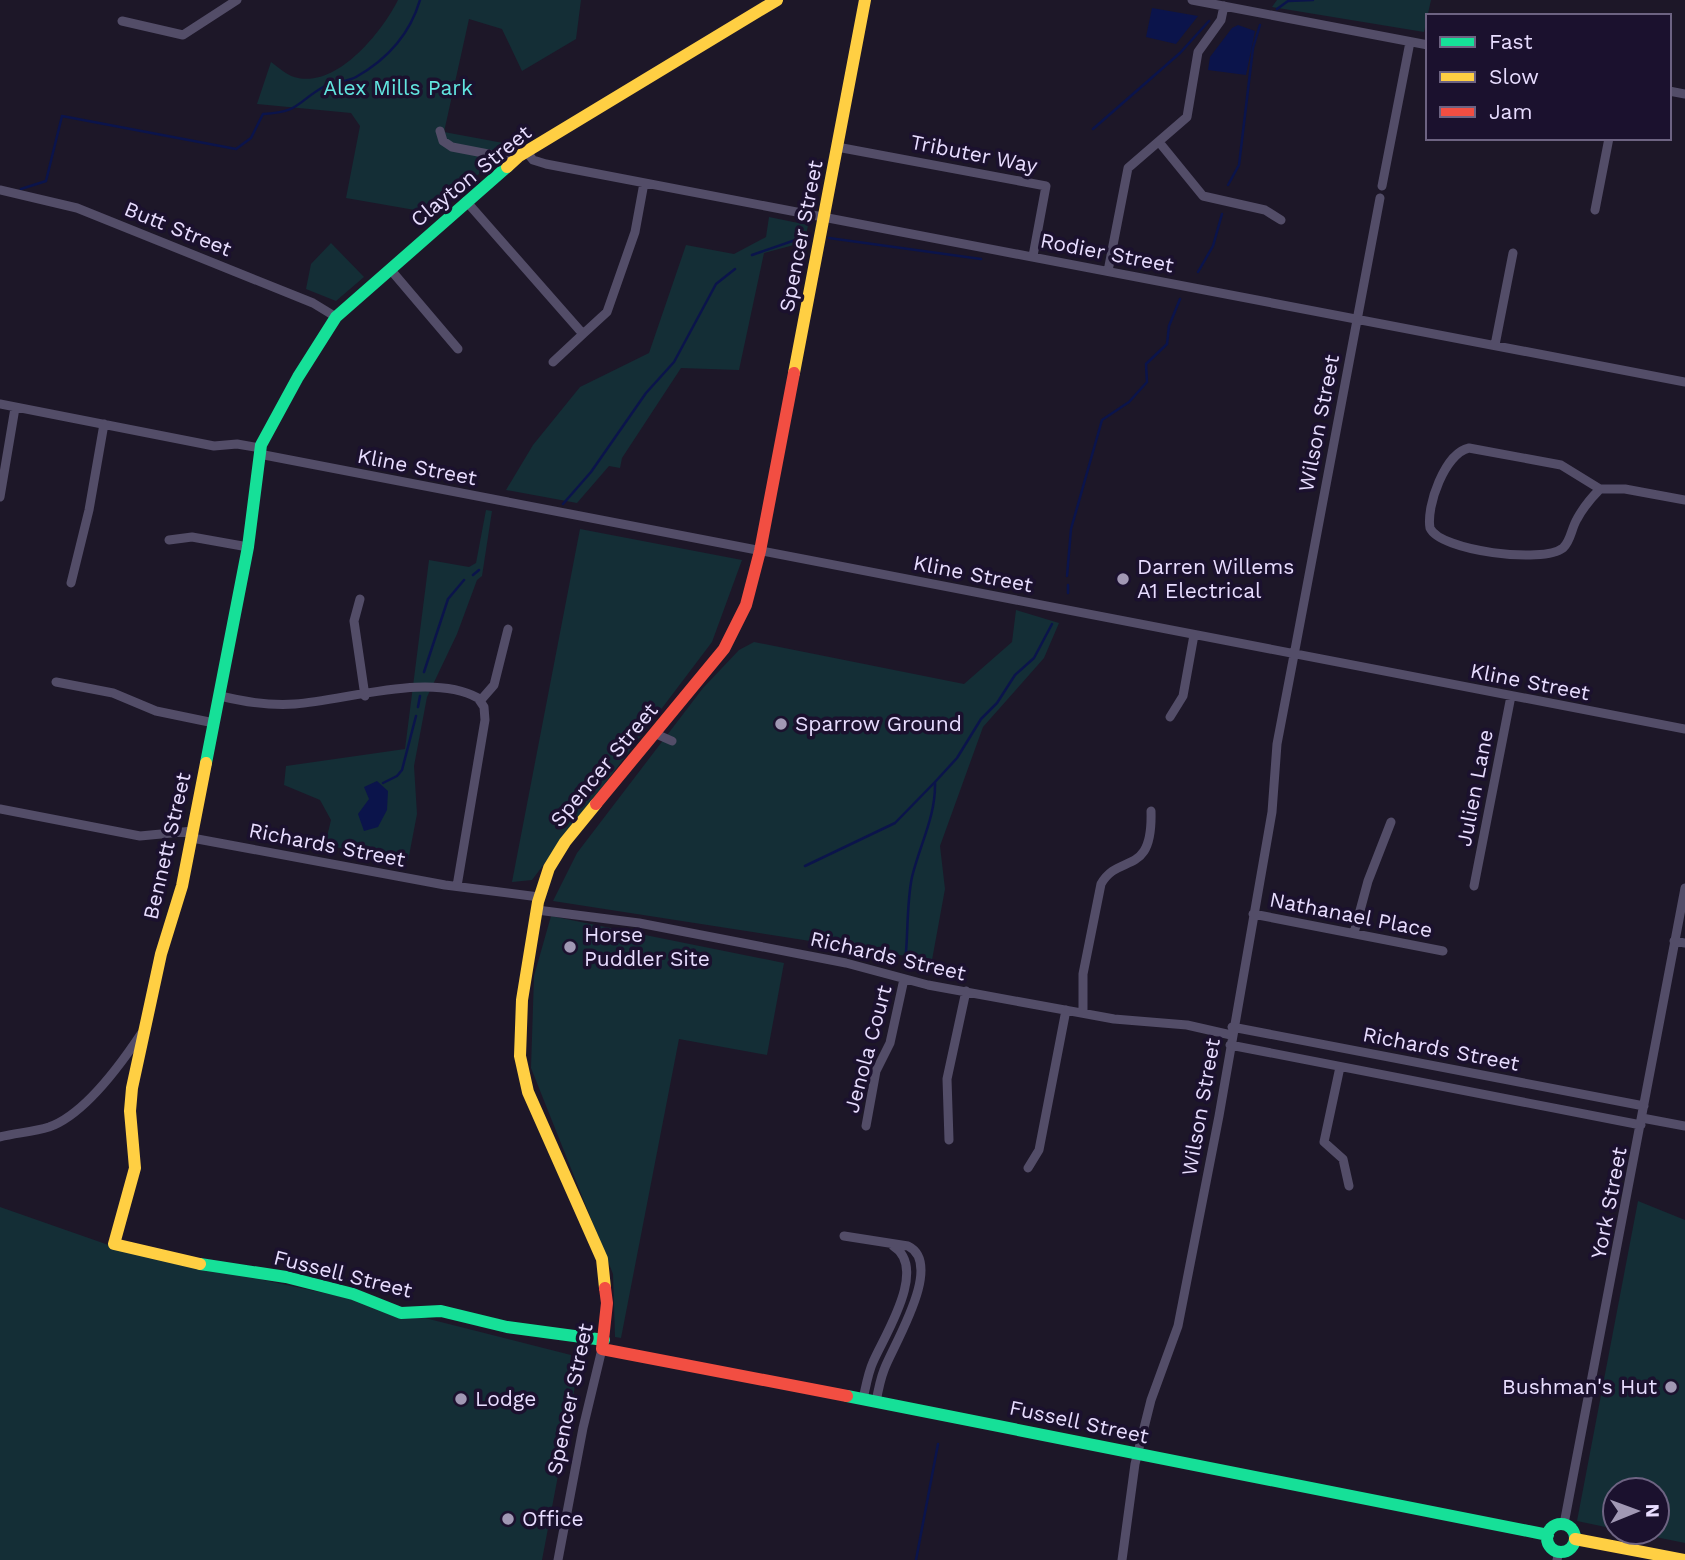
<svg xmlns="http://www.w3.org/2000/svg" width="1685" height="1560" viewBox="0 0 1685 1560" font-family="'Work Sans',sans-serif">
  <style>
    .green { fill: #142e36 }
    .water { fill: #0b144b }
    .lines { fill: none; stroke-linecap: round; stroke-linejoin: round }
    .stream { stroke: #0b144b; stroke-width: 2.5 }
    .street { stroke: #534d68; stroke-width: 9 }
    .fast { stroke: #16e098; stroke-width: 12 }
    .slow { stroke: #ffcf43; stroke-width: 12 }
    .jam { stroke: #f24e42; stroke-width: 12 }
    .poi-dot { fill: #a198b4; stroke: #1b112e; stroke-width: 2.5 }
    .labels { text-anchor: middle; stroke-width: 7; stroke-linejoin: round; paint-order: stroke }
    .park-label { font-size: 21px; fill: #62e6e0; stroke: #1b112e }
    .street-label { font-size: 21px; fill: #e8ddff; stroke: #1b112e }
    .poi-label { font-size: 21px; fill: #e8ddff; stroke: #1b112e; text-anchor: start }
  </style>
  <rect width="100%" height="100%" fill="#1d1728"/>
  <path class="green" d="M398 0H581L576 39 522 71 502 29 469 19 444 132 514 145 432 213 346 198 360 126 351 113 257 104 271 62C278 67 287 75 294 77 336 90 382 32 398 0Z
    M1277 0H1431L1424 32 1272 7Z
    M769 217 808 225 805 242 764 253 739 370 681 368 622 458 620 468 609 466 577 503 506 490 533 445 580 387 649 353 686 245 734 254 766 237Z
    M331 243 364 277 336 301 306 289 311 264Z
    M486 510 492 511 482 576 477 580 457 634 427 697 414 766 417 814 408 861 325 845 331 820 320 800 284 785 286 766 405 749 429 560 469 567 476 563Z
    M580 529 742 560 712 642 532 880 512 882Z
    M1016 610 1059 623 1044 658 983 727 940 846 945 889 932 960 553 901 577 853 703 688 739 650 754 642 964 684 1012 642Z
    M551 916 784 963 767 1055 679 1039 621 1338 615 1337 613 1274 531 1068 534 976Z
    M1638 1201 1685 1220V1543L1631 1532H1657V1490H1615V1529L1577 1521Z
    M0 1207 120 1249 338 1296 571 1355 570 1363 579 1365 542 1560H0Z"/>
  <path class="water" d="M1152 8 1198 16 1176 44 1146 37Z
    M1238 25 1255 31 1246 75 1208 70 1210 57 1232 28Z
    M377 781 388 791 387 810 378 827 364 831 358 814 369 799 364 787Z"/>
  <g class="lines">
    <path class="stream" d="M1277 9 1288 1 1313 0
      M1093 129 1180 53 1209 21
      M1228 185 1239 165 1253 48 1260 25
      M21 189 46 181 62 116 236 149 251 138 263 114C301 112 296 102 325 86 335 81 347 82 356 77 388 59 410 34 420 0
      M829 238 981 259
      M752 255 810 235
      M1198 272 1213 246 1222 214
      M563 504 591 472 646 393 674 362 716 284 735 269
      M473 575 479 570
      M1067 576 1071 529 1102 420 1129 402 1147 382 1146 364 1167 344 1169 326 1180 299
      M1068 585V593
      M424 672 448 599 464 580
      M418 707 420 696
      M383 783 397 776 402 770 416 716
      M805 866 895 823 935 782
      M922 968 906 952C908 928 907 901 912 877 920 844 936 816 935 782L957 758 981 719 997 703 1015 675 1034 658 1052 624
      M916 1560 938 1444"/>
    <path class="street" d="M1192 0 1428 45
      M122 21 183 35 237 0
      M1669 91 1685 94
      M440 131 443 141 452 147 515 159
      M1159 142 1203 196 1265 210 1281 220
      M837 147 1046 186 1033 256
      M526 151 533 160 546 164 1685 382
      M1382 186 1410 42
      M0 190 77 208 313 303 336 317
      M466 201 583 334 607 312 635 232 644 183
      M1595 210 1609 138
      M390 269 458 349
      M1108 271 1128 168 1187 117 1198 52 1221 20 1224 6
      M1495 345 1513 253
      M553 362 583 334
      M0 404 214 446 237 444 260 448
      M259 454 1685 729
      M1600 489C1591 498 1583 508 1577 519 1571 529 1571 541 1563 548 1543 564 1440 551 1430 528 1426 506 1445 453 1469 448L1561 465 1600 489H1625L1685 500
      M0 497 15 408
      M169 540 192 537 248 547
      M71 583 89 510 104 424
      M360 599 354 621 365 696
      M1294 655 1380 198
      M56 682 113 693 156 711 214 723
      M220 696C245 702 269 706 295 704 348 700 430 672 478 698L484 707 485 720 457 886
      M480 701 494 685 508 629
      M1170 717 1183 696 1194 635
      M656 734 672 741
      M0 809 140 836 193 831
      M192 838 445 885 539 897
      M1474 886 1511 696
      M537 910 639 923 846 963 928 985 1114 1019 1187 1025 1231 1035
      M1253 914 1443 951
      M1354 933 1368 881 1391 822
      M1674 941 1685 943
      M1083 1013V974L1101 884C1119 852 1153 878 1151 811
      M1232 1027 1644 1106
      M1230 1045 1641 1125
      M1340 1067 1324 1142 1343 1159 1349 1186
      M1642 1118 1685 1126
      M866 1126 876 1071 890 1043 904 979
      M0 1137C16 1133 33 1132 49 1127 84 1115 121 1064 141 1034
      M949 1140 947 1079 966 991
      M1028 1168 1039 1150 1066 1010
      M844 1236 908 1246C945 1264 892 1347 884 1370 880 1380 878 1391 876 1402
      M863 1399C866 1386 868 1373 873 1362 884 1336 929 1268 893 1246
      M1564 1524 1685 888
      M558 1560 583 1428 602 1349
      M1122 1560 1135 1464 1151 1400 1178 1326 1219 1116 1272 812 1277 744 1294 655
      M1557 1560 1559 1552"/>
    <path class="fast" d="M206 763 248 547 261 445 298 377 336 317 507 167
      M200 1264 286 1277 353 1294 401 1313 441 1311 507 1327 604 1340
      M847 1396 1548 1535
      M1547 1538a14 14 0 1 1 28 0a14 14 0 1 1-28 0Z"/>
    <path class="slow" d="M507 167 519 156 777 0
      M794 373 865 0
      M596 804 565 842 549 868 538 902 522 1000 520 1056 528 1092 602 1259 605 1288
      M200 1264 114 1244 135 1168 130 1111 132 1088 161 954 182 886 206 763
      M1575 1539 1685 1560"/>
    <path class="jam" d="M596 804 724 649 746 605 760 551 794 373
      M605 1288 607 1303 602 1349 847 1396"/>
  </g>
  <g class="poi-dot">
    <circle cx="1123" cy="579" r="7"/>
    <circle cx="781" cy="724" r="7"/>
    <circle cx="570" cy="947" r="7"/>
    <circle cx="1671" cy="1387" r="7"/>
    <circle cx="461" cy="1399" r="7"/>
    <circle cx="508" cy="1519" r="7"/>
  </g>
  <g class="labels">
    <g class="park-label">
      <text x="398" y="95">Alex Mills Park</text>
    </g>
    <g class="street-label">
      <text transform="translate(974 154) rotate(11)" y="7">Tributer Way</text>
      <text transform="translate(471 176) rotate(-39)" y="7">Clayton Street</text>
      <text transform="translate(178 229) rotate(22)" y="7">Butt Street</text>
      <text transform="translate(801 236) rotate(-79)" y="7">Spencer Street</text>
      <text transform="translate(1107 253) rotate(11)" y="7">Rodier Street</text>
      <text transform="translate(1319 423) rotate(-79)" y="7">Wilson Street</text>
      <text transform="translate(417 467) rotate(11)" y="7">Kline Street</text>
      <text transform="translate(973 574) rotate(11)" y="7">Kline Street</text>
      <text transform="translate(1530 682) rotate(11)" y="7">Kline Street</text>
      <text transform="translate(604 765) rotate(-50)" y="7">Spencer Street</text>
      <text transform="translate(1475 788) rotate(-79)" y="7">Julien Lane</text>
      <text transform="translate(327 845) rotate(11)" y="7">Richards Street</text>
      <text transform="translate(167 846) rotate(-77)" y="7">Bennett Street</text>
      <text transform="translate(1351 915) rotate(11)" y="7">Nathanael Place</text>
      <text transform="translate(888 956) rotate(13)" y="7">Richards Street</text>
      <text transform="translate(868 1049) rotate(-75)" y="7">Jenola Court</text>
      <text transform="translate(1441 1049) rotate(11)" y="7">Richards Street</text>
      <text transform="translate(1201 1107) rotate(-80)" y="7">Wilson Street</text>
      <text transform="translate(1609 1203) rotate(-79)" y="7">York Street</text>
      <text transform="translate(343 1274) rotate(14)" y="7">Fussell Street</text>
      <text transform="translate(570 1399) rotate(-78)" y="7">Spencer Street</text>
      <text transform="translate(1079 1422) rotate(12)" y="7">Fussell Street</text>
    </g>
    <g class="poi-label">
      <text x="1137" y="574">Darren Willems<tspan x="1137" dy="24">A1 Electrical</tspan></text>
      <text x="795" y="731">Sparrow Ground</text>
      <text x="584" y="942">Horse<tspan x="584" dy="24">Puddler Site</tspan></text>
      <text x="1657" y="1394" text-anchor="end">Bushman's Hut</text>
      <text x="475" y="1406">Lodge</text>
      <text x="522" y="1526">Office</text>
    </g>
  </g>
  <rect x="1426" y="14" width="245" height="126" fill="#1b112e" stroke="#6d6382" stroke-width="2"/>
  <rect x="1440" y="37" width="35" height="10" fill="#16e098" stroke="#6d6382" stroke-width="2"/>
  <text x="1489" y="49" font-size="21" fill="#e8ddff">Fast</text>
  <rect x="1440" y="72" width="35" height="10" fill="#ffcf43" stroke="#6d6382" stroke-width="2"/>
  <text x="1489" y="84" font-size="21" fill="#e8ddff">Slow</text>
  <rect x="1440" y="107" width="35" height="10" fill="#f24e42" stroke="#6d6382" stroke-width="2"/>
  <text x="1489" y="119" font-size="21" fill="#e8ddff">Jam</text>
  <g transform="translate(1636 1511) rotate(89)"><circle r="33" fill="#1b112e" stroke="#6d6382" stroke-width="2"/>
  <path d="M0-5L12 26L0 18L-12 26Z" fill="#a198b4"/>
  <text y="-10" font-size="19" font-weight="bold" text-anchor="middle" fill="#e8ddff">N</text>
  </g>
</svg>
